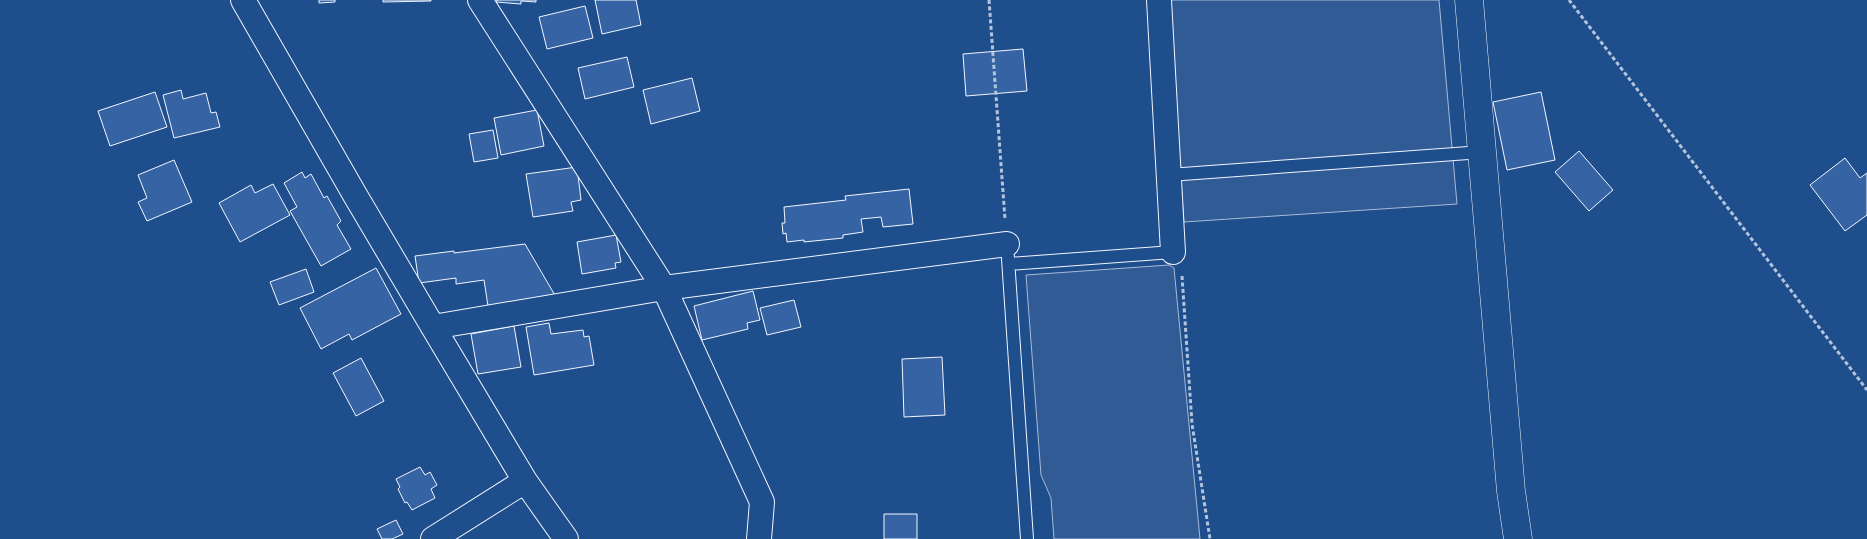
<svg xmlns="http://www.w3.org/2000/svg" width="1867" height="539" viewBox="0 0 1867 539" font-family="'PT Sans',sans-serif">
  <style>
    .built { fill: #305b95; stroke: #a8bbd7 }
    .building { fill: #3563a3; stroke: #f2f6ff }
    .lines { fill: none; stroke-linecap: round; stroke-linejoin: round }
    .service-casing { stroke: #f2f6ff; stroke-width: 14 }
    .minor-casing { stroke: #f2f6ff; stroke-width: 26 }
    .tertiary-casing { stroke: #f2f6ff; stroke-width: 29 }
    .path { stroke: #b3c4dc; stroke-width: 3; stroke-dasharray: 4 2.5; stroke-linecap: butt }
    .service { stroke: #1f4e8c; stroke-width: 12 }
    .minor { stroke: #1f4e8c; stroke-width: 24 }
    .tertiary { stroke: #1f4e8c; stroke-width: 28 }
  </style>
  <rect width="100%" height="100%" fill="#1f4e8c"/>
  <path class="built" d="M1168 0H1439L1457 204 1184 222Z
    M1169 265 1174 268 1200 539H1054L1051 498 1041 475 1026 275Z"/>
  <path class="building" d="M319 0H335V2L319 3Z
    M383 0H431V1L383 2Z
    M497 0H536V2L521 1V4L496 2Z
    M595 0H636L641 25 602 34Z
    M585 6 593 38 547 49 539 17Z
    M1023 49 1027 91 966 96 963 54Z
    M627 57 634 87 585 99 578 68Z
    M692 78 700 111 651 124 643 90Z
    M181 90 183 99 206 93 211 113 216 112 220 127 174 138 163 95Z
    M155 92 167 127 110 146 98 111Z
    M1541 92 1555 160 1507 170 1493 102Z
    M537 110 544 146 501 155 494 118Z
    M493 130 498 158 474 162 469 134Z
    M1579 151 1613 190 1589 211 1555 172Z
    M1845 158 1860 178 1867 173V215L1845 231 1810 185Z
    M174 160 192 202 147 221 138 202 147 198 138 175Z
    M577 167 581 200 571 202 573 211 533 217 526 174Z
    M302 172 305 178 311 174 324 198 327 196 341 221 337 225 351 249 321 266 290 211 297 207 284 183Z
    M273 184 290 215 240 242 219 203 251 185 255 193Z
    M909 189 913 224 883 227 881 217 861 219 863 232 843 235V238L804 242V240L787 242 786 233 783 234 782 223H785L784 207 846 200 845 196Z
    M616 235 621 262 615 263 616 268 582 274 577 242Z
    M525 244 556 297 488 306 484 280 456 284V278L419 283 415 256 454 251V253Z
    M376 268 401 314 352 340 349 334 321 349 300 308Z
    M306 269 314 292 279 305 270 282Z
    M753 291 760 320 747 323 748 329 702 340 694 306Z
    M794 300 801 327 767 335 760 308Z
    M549 323 551 334 583 330 584 337 589 336 594 365 534 375 526 327Z
    M514 326 521 367 478 374 471 334Z
    M942 357 945 415 904 417 902 359Z
    M361 358 384 401 356 416 333 373Z
    M420 467 425 475 430 472 437 485 431 489 435 498 412 510 407 502 405 503 398 489 400 487 396 479Z
    M884 514H917V539H884Z
    M396 520 403 534 392 539H382L377 529Z"/>
  <g class="lines">
    <g class="service-casing">
      <path id="service" d="M1169 175 1482 152
        M1007 244 1027 539
        M1009 264 1173 252"/>
    </g>
    <g class="minor-casing">
      <path id="minor" d="M243 0 355 195 433 327 525 481 566 539
        M480 0 664 288 762 502 759 539
        M1159 0 1173 252
        M433 327 664 288 1007 244
        M433 539 525 481"/>
    </g>
    <g class="tertiary-casing">
      <path id="tertiary" d="M1469 0 1511 491 1518 539"/>
    </g>
    <path class="path" d="M989 0 1005 219
      M1569 0 1867 390
      M1182 276 1192 424 1210 539"/>
    <use href="#service" class="service"/>
    <use href="#minor" class="minor"/>
    <use href="#tertiary" class="tertiary"/>
  </g>
</svg>
